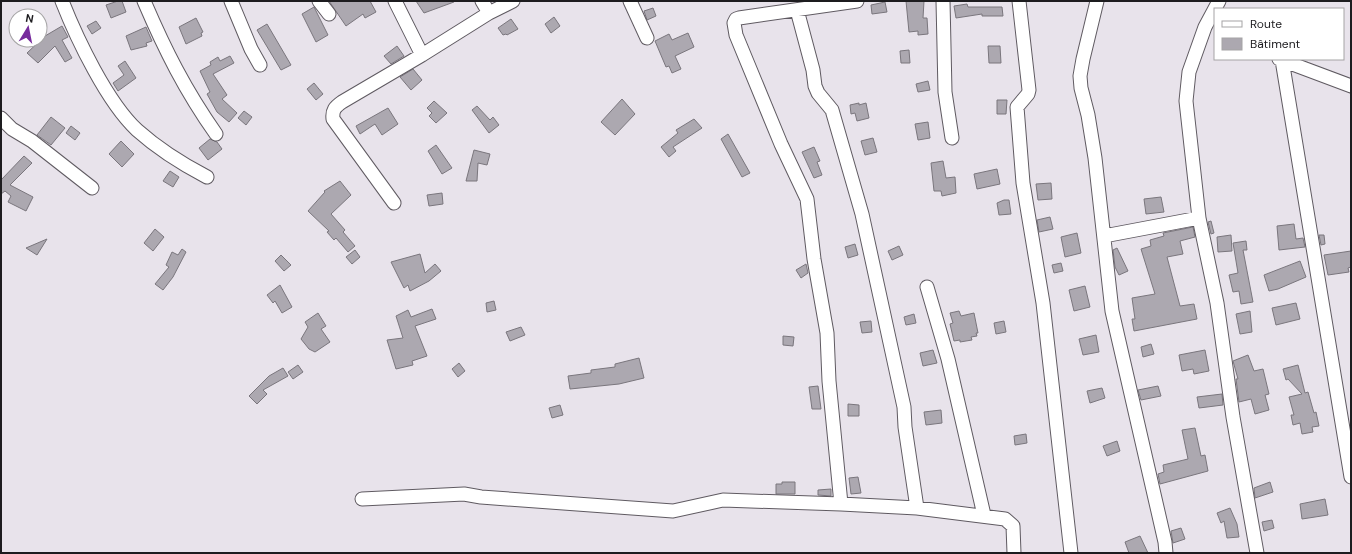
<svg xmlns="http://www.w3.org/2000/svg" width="1352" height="554" viewBox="0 0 1352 554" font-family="'DM Sans',sans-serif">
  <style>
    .building { fill: #aca8b0; stroke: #7a767d }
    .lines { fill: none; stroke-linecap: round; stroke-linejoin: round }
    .minor-casing { stroke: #5f5a61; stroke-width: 15 }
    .minor { stroke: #fff; stroke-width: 13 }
  </style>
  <rect width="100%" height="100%" fill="#e8e3eb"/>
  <path class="building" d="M118 1H122L126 12 111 18 106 5Z
    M329 1H370L376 12 365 18 363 14 346 26Z
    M416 1H454V2L424 13Z
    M906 1H924L923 18H927L928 34 918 35V31L909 32Z
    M885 2 887 12 872 14 871 5Z
    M967 4 968 7H1002L1003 16H982V14L956 18 954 6Z
    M314 7 328 35 316 42 302 14Z
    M653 8 656 16 647 20 644 11Z
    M554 17 560 26 551 33 545 24Z
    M196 18 203 32 201 33 202 36 186 44 179 27Z
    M511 19 518 29 507 35 506 34 503 35 498 28Z
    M96 21 101 28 92 34 87 26Z
    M267 24 291 65 281 70 257 30Z
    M62 26 68 37 62 40 72 58 65 62 55 46 38 63 27 53 45 36Z
    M146 27 152 41 146 43 147 46 131 50 126 36Z
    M688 33 694 47 675 56 681 69 672 73 669 66 666 67 655 41 669 34 672 40Z
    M397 46 404 56 391 64 384 56Z
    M988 46H1000L1001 63H989Z
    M909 50 910 63H901L900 51Z
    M230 56 234 63 213 74 227 95 222 99 237 113 229 122 217 112 207 94 210 92 200 71 211 65 210 62 218 57 220 61Z
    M125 61 136 78 118 91 113 83 124 75 118 66Z
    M413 69 422 80 411 90 400 77Z
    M928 81 930 90 918 92 916 84Z
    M314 83 323 94 316 100 307 89Z
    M622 99 635 114 615 135 601 122Z
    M997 100H1007L1006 114H997Z
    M434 101 447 113 436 123 429 116 432 113 427 108Z
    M859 103V105L866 103 869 118 857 121 855 113 851 114 850 105Z
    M477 106 490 120 493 117 499 125 489 133 472 110Z
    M388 108 398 124 382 135 375 124 360 134 356 126Z
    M244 111 252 117 246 125 238 118Z
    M51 117 65 128 51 145 37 135Z
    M694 119 702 128 673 147 676 151 669 157 661 147 678 133 676 130Z
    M928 122 930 138 918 140 915 124Z
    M71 126 80 133 75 140 66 133Z
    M728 134 750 173 742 177 721 139Z
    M873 138 877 152 865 155 861 141Z
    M210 139 217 142 222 149 208 160 199 148Z
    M121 141 134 154 122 167 109 154Z
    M436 145 452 168 442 174 428 151Z
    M814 147 820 161 817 162 822 175 814 178 802 152Z
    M474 150 490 154 487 165 478 163 477 181H466Z
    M24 156 32 163 10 185 33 197 26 211 8 202 11 196 5 191 1 194V180Z
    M943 161 946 178 955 177 956 193 942 196 941 191H934L931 163Z
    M997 169 1000 184 977 189 974 174Z
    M170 171 179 177 173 187 163 181Z
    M340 181 351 195 331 214 345 230 343 232 355 246 348 252 336 238 334 240 327 232 329 231 308 211 325 192 324 191Z
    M1051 183 1052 199 1038 200 1036 184Z
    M442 193 443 204 429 206 427 195Z
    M1161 197 1164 212 1146 214 1144 199Z
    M1004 200H1009L1011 214 999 215 997 203Z
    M1050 217 1053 229 1039 232 1037 220Z
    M1211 221 1214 233 1211 234 1208 222Z
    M1294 224 1296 239 1303 238 1305 247 1279 250 1277 226Z
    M1193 227 1195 237 1180 241 1183 254 1167 257 1180 306 1194 304 1197 319 1134 331 1132 319H1135L1132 298 1155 294 1141 249 1151 246 1150 240 1164 236 1163 233Z
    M155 229 164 237 153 251 144 243Z
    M1077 233 1081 253 1065 257 1061 237Z
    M1231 235 1232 251 1218 252 1217 237Z
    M1319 235H1324L1325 244 1321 245Z
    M47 239 37 255 26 248Z
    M1246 241 1247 250H1243L1253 302 1241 304 1239 291 1233 292 1229 275 1238 273 1233 243Z
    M855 244 858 255 848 258 845 247Z
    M899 246 903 255 892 260 888 251Z
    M1117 248 1128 271 1119 275 1115 267 1113 250Z
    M182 249 186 252 173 277 163 290 155 284 169 267 166 265 172 252 178 255Z
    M355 250 360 257 352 264 346 257Z
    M1351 251V267L1348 268 1349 272 1328 275 1324 255Z
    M420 254 425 273 435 264 441 271 429 281 410 291 408 285 404 288 391 262Z
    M281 255 291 265 284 271 275 261Z
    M1300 261 1306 277 1278 289 1269 291 1264 275Z
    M1061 263 1063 271 1054 273 1052 265Z
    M806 264 808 273 801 278 796 270Z
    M280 285 292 307 282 313 275 301 273 303 267 295Z
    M1085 286 1090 307 1074 311 1069 290Z
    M494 301 496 310 487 312 486 303Z
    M1296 303 1300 319 1276 325 1272 308Z
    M432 309 436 319 415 326 427 356 412 361 413 365 396 369 387 340 403 338 396 316 408 310 411 317Z
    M959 311 961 316 974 313 978 333H976L977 336 971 337 972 340 960 342V340L954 341 950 324 953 323 950 313Z
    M1250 311 1252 332 1240 334 1236 314Z
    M318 313 326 326 321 329 330 342 315 352 309 349 301 339 308 327 305 322Z
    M914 314 916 323 906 325 904 317Z
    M871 321 872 332 862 333 860 322Z
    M1004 321 1006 332 996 334 994 323Z
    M521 327 525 335 510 341 506 332Z
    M1096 335 1099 352 1083 355 1079 339Z
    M783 336 794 337 793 346 783 345Z
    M1151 344 1154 354 1143 357 1141 347Z
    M933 350 937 363 923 366 920 353Z
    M1205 350 1209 371 1194 374 1193 369 1182 371 1179 355Z
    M1248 355 1254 371 1263 369 1269 394 1265 395 1269 410 1255 414 1251 399 1239 402 1236 379H1238L1233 361Z
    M639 358 644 378 619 384 570 389 568 376 591 373V370L615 367V364Z
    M459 363 465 371 458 377 452 369Z
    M298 365 303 372 293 379 288 372Z
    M1298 365 1305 393 1308 392 1314 413 1316 412 1319 426 1312 427 1313 432 1302 434 1300 423 1293 425 1291 415H1294L1289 397 1302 394 1288 379 1286 380 1283 369Z
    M283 368 288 376 263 390 267 394 257 404 249 396 269 376Z
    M818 386 821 409H812L809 387Z
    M1158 386 1161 396 1141 400 1138 390Z
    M1102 388 1105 398 1090 403 1087 391Z
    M1222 394 1223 405 1199 408 1197 397Z
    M848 404 859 405V416H848Z
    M560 405 563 415 552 418 549 408Z
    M941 410 942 423 926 425 924 412Z
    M1195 428 1201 456 1205 455 1208 471 1160 484 1158 474 1164 472 1163 465 1188 459 1182 430Z
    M1026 434 1027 443 1015 445 1014 436Z
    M1117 441 1120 451 1107 456 1103 446Z
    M858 477 861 493 851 494 849 478Z
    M782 482H795V494H776V484H782Z
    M1270 482 1273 492 1255 498 1254 488Z
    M831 489V496L818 495V490Z
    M1325 499 1328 515 1302 519 1300 504Z
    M1230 508 1237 524 1239 537 1227 538 1224 521 1221 523 1217 513Z
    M1272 520 1274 528 1264 531 1262 522Z
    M1181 528 1185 539 1173 543 1171 531Z
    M1140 536 1148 553H1129L1125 542Z"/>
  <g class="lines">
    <g class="minor-casing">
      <path id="minor" d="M62 1C77 39 107 102 137 130 156 147 184 165 207 177
        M144 1C165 50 185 90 216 134
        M231 1 251 49 260 65
        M319 1 329 14
        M395 1 422 55 489 13 513 1
        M482 1 489 13
        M630 1 647 38
        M943 1 945 92 952 138
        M1019 1 1029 90 1028 94 1017 107 1023 183 1043 303 1071 553
        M1097 1 1083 59 1080 76 1081 88 1088 115 1095 158 1112 311 1165 542 1166 553
        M1219 1 1205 27 1189 72 1186 101 1199 218 1217 303 1233 417 1257 553
        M797 10 813 70 815 86 818 93 832 110 862 214 904 407 905 427 917 508
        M1279 59 1351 86
        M1282 60 1351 477
        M1 118 12 129 32 141 92 188
        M394 203 333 119C332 110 335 107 342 102L422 55
        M1104 236 1199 218
        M927 287 948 359 984 515
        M362 499 464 494 481 497 673 511 723 500 841 504 917 508 1005 519 1013 526 1014 553
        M841 504 829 381 827 333 814 259 807 199 781 144 736 35 734 23 736 19 739 18 857 1"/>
    </g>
    <use href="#minor" class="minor"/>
  </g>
  <rect width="1352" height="554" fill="none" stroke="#1d1c1f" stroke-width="4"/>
  <rect x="1214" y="8" width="130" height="52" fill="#ffffff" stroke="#a5a4a5"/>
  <rect x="1222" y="21" width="20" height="6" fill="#ffffff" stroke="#a5a4a5"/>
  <text x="1250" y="28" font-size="12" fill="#1d1c1f">Route</text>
  <rect x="1222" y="38" width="20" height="12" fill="#aca8b0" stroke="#a5a4a5"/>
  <text x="1250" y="48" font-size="12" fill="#1d1c1f">Bâtiment</text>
  <g transform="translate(28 28) rotate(10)"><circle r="19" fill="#ffffff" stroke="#a5a4a5"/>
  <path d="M0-3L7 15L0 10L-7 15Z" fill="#772b9d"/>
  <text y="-6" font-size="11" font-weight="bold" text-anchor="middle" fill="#1d1c1f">N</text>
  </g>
</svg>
